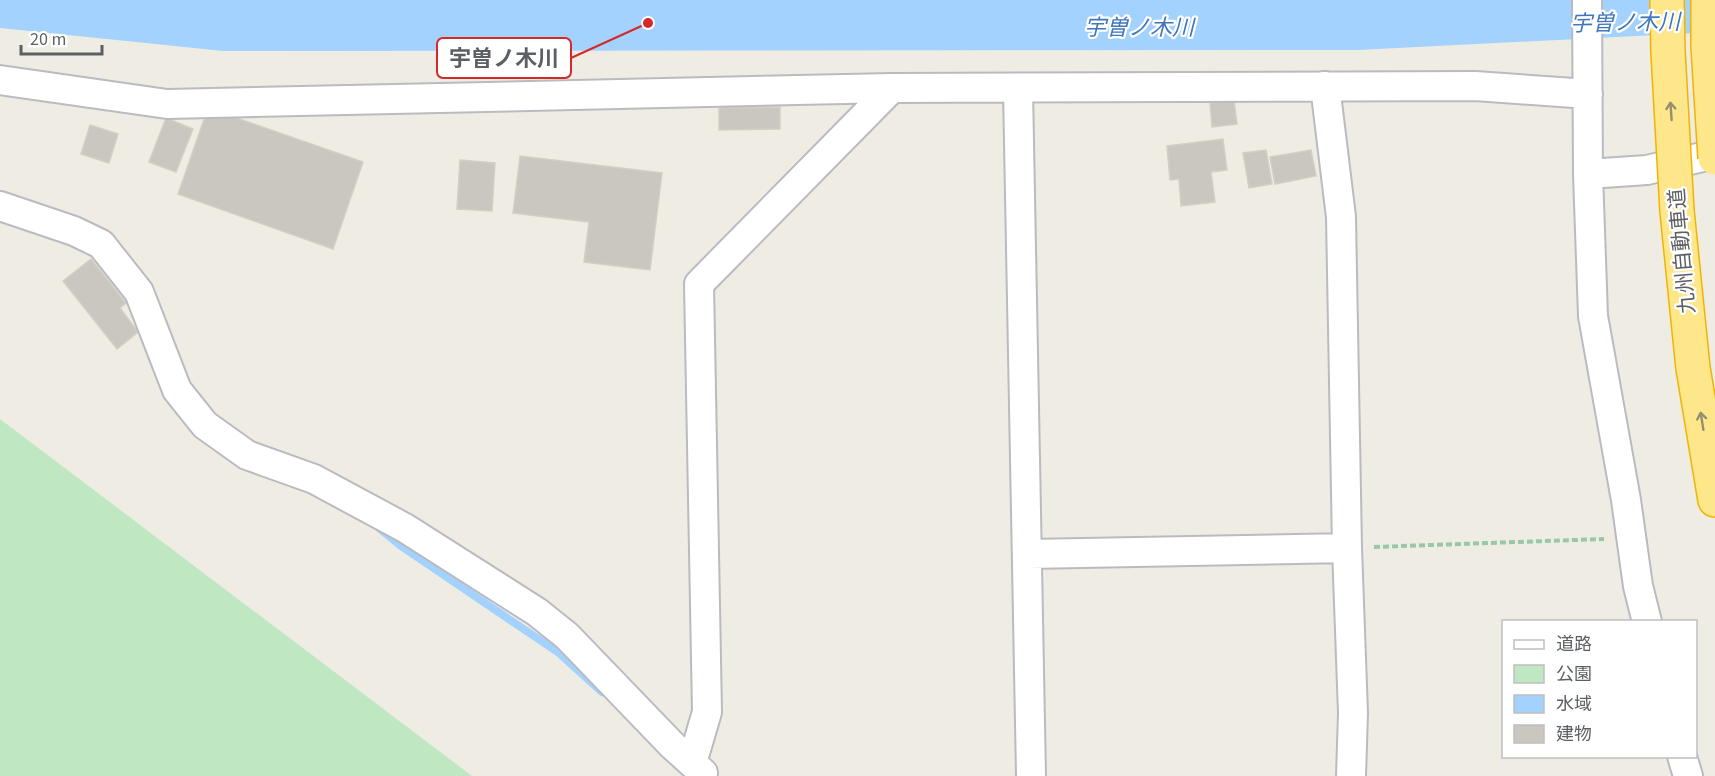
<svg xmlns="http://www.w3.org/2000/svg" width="1715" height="776" viewBox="0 0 1715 776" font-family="'Source Sans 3','Noto Sans JP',sans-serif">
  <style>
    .green { fill: #bfe7c2 }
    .water { fill: #a3d2ff }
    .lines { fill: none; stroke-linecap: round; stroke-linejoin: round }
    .stream { stroke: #a3d2ff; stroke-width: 8 }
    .building { fill: #cac7c1; stroke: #d3cfc2; stroke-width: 1.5 }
    .minor-casing { stroke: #b9bbc0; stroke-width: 32 }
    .highway-casing { stroke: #f2b300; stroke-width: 36 }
    .path { stroke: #98c8a8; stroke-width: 4; stroke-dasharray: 6 3; stroke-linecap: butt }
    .minor { stroke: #fff; stroke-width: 28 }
    .highway { stroke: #fee78a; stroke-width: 33 }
    .highway-bridge-casing { stroke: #f2b300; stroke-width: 36; stroke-linecap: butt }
    .highway-bridge { stroke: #fee78a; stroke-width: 33 }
    .oneway { stroke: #958f71 }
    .labels { text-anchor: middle; stroke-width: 4.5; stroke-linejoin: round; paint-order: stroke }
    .street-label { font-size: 21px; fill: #5c5f64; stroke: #fff }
    .water-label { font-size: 22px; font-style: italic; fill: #4076bc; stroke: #fff }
    .leader { fill: none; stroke: #d62828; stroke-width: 2 }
    .callout-dot { fill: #d62828; stroke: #fff; stroke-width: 2 }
    .callout { fill: #fff; stroke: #d62828; stroke-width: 2 }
    .callout-label { font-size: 22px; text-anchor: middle; font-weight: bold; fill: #5c5f64 }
  </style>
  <rect width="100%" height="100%" fill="#efede3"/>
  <path class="green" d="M0 419 472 776H0Z"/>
  <path class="water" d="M0 0H1715V32L1358 50 223 51 0 28Z"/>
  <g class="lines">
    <path class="stream" d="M380 529 401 546 559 653 602 692"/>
  </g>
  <path class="building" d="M1234 100 1237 124 1212 127 1210 102Z
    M780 107V129L719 130V108Z
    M208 108 363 162 333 249 178 194Z
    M166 118 193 129 176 172 149 162Z
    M90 125 118 134 109 163 81 154Z
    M1223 139 1227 170 1211 172 1215 202 1181 206 1179 179 1170 180 1167 146Z
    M1266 150 1272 184 1249 188 1243 153Z
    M1311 150 1316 176 1275 184 1270 157Z
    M520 156 662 173 650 270 584 262 589 222 513 213Z
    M460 160 495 163 492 211 457 209Z
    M91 259 126 303 120 308 138 332 117 349 63 281Z"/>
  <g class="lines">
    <g class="minor-casing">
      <path id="minor" d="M1587 0 1588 174 1593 316 1626 500 1638 586 1647 622
        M0 80 167 104 892 88
        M1325 86 1341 217 1347 548 1353 713 1351 776
        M1018 89 1031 776
        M1588 174 1647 170 1715 154
        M0 206 74 231 101 244 139 292 177 390 205 425 247 455 314 479 405 528 537 612 567 636 672 745 703 773
        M1028 554 1347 548
        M1682 756 1688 776
        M692 763 707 712 699 284 892 88 1475 86 1588 94"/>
    </g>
    <g class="highway-casing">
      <path id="highway" d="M1677 211 1693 368 1715 500"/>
    </g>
    <path class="path" d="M1374 547 1604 539"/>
    <use href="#minor" class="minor"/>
    <use href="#highway" class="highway"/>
    <g class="highway-bridge-casing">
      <path id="highway-bridge" d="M1667 0 1668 52 1677 211
        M1708 0V46L1715 158"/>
    </g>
    <use href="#highway-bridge" class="highway-bridge"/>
  </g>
  <defs><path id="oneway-shaft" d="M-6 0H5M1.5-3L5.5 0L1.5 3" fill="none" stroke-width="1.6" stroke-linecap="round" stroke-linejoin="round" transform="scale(1.5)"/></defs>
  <g class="oneway">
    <use href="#oneway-shaft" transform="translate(1671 111) rotate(-94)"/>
    <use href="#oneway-shaft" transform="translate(1702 421) rotate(-99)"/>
  </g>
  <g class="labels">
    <g class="street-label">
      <text transform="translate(1682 251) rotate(-95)" y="7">九州自動車道</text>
    </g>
    <g class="water-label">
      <text transform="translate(1625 22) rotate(-1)" y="8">宇曽ノ木川</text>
      <text x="1139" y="35">宇曽ノ木川</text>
    </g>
  </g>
  <path class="leader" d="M648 23L571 58"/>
  <circle class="callout-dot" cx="648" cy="23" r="6"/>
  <rect class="callout" x="437" y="38" width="134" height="40" rx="6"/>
  <g class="callout-label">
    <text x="504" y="66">宇曽ノ木川</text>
  </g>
  <rect x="1502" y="620" width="195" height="138" fill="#ffffff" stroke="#bebfc1" stroke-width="1.5"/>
  <rect x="1514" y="640" width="30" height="9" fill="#ffffff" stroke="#bebfc1" stroke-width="1.5"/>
  <text x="1556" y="650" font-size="18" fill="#5c5f64">道路</text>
  <rect x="1514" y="665" width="30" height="18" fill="#bfe7c2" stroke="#bebfc1" stroke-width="1.5"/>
  <text x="1556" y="680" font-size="18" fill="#5c5f64">公園</text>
  <rect x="1514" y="695" width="30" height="18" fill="#a3d2ff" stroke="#bebfc1" stroke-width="1.5"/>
  <text x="1556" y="710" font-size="18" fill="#5c5f64">水域</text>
  <rect x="1514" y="725" width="30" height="18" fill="#cac7c1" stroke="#bebfc1" stroke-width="1.5"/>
  <text x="1556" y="740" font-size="18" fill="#5c5f64">建物</text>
  <path d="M21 45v9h81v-9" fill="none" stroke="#5c5f64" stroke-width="3"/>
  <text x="30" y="45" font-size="18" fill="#5c5f64" stroke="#ffffff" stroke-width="4.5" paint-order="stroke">20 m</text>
</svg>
